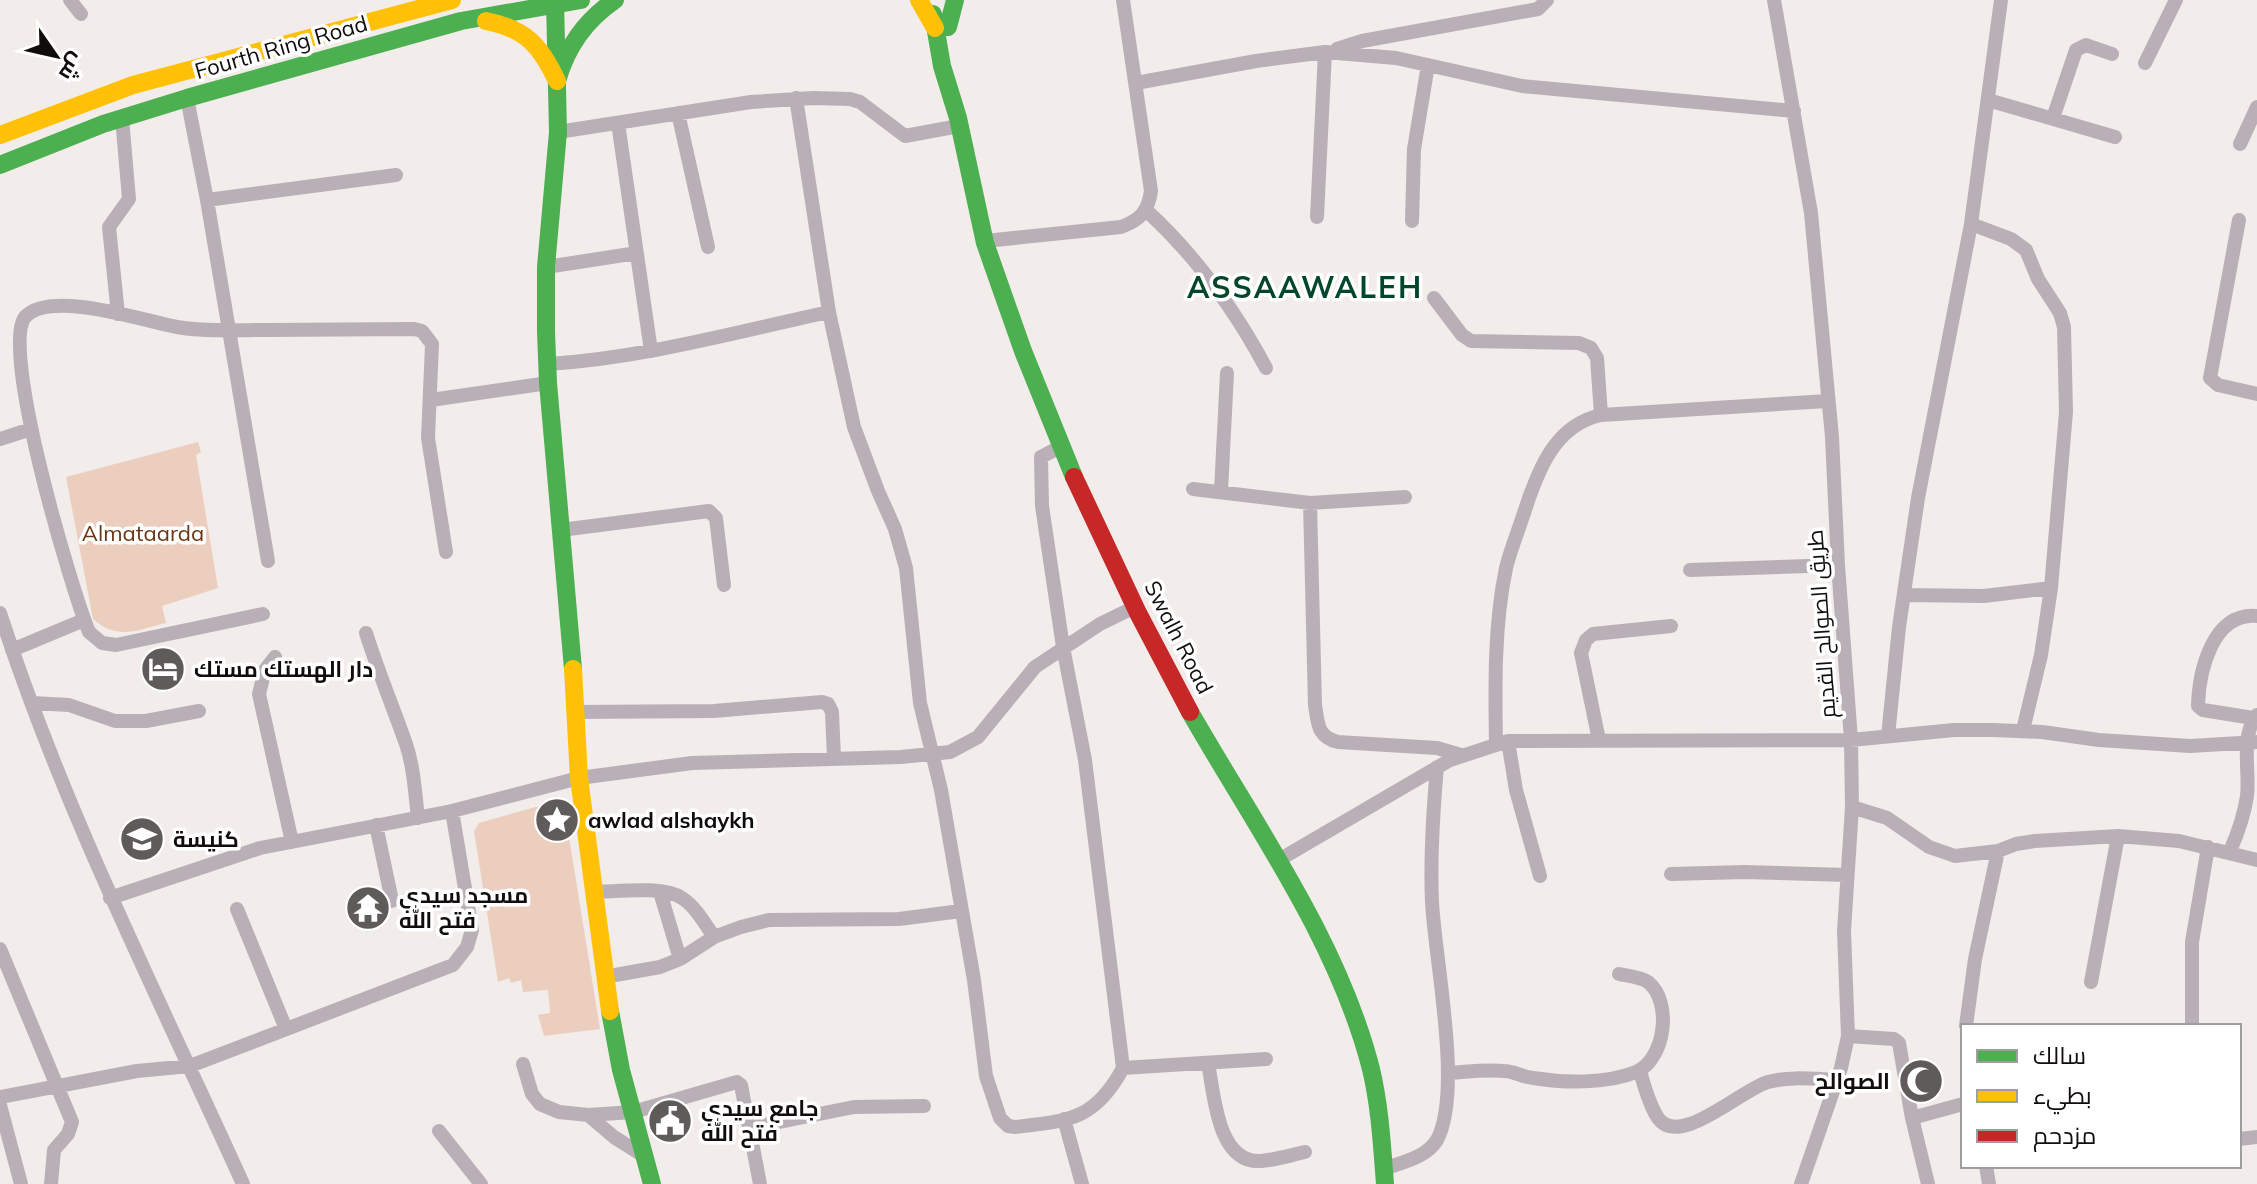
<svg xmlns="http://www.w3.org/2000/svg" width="2257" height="1184" viewBox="0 0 2257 1184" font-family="Mulish,Cairo,sans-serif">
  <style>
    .green { fill: #eccebf }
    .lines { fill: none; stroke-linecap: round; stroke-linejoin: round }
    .street { stroke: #b9b0b7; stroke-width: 14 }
    .fast { stroke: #4caf50; stroke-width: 18 }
    .slow { stroke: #ffc107; stroke-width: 18 }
    .jam { stroke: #c62828; stroke-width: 18 }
    .labels { text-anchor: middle; stroke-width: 7; stroke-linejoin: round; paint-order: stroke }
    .street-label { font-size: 22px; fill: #100d0c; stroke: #fff }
    .park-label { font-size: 22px; fill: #683716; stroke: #fff }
    .poi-label { font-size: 22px; font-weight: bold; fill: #100d0c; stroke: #fff; text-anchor: start }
    .district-label { font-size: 30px; font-weight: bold; letter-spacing: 2px; fill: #03472b; stroke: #fff }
  </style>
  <rect width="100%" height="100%" fill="#f2ecea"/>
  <path class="green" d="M198 442 201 452 196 455 218 588 162 606 166 623C137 630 118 641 93 619L66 477Z
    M557 801 564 806 600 1029 544 1036 538 1015 550 1013 548 990 523 992 521 980 511 983 509 978 498 982 474 831 479 823Z"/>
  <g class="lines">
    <path class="street" d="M70 0 81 14
      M1774 0 1811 213 1832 437 1838 565 1851 740 1852 807 1844 931 1848 1036 1841 1068 1801 1184
      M1337 49 1362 41 1538 9 1547 0
      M2145 63 2176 0
      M1136 83 1256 61 1325 52 1396 58 1522 86 1794 111
      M187 98 207 200 268 561
      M796 98 829 312 854 427 878 491 895 529 906 568 920 703 941 790 974 980 986 1076 1000 1118 1008 1126 1015 1127C1069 1121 1095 1120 1123 1068L1085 760 1063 647 1042 506 1041 457 1062 446
      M1988 100 2115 137
      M678 113 708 247
      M2053 118 2076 50 2086 45 2112 54
      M618 123 651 351
      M558 132 751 102 813 98 850 99 860 102 905 136 959 126
      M2240 144 2257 107
      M207 200 396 175
      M1146 210C1196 256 1234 308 1266 368
      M1317 217 1325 52
      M2239 220 2210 378 2218 385 2257 394
      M1412 221 1414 149 1428 65
      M1971 224 2011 239 2026 250 2038 279 2060 313 2064 327 2066 412 2051 588 2041 655 2023 730
      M985 241 1121 227C1140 220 1148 212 1151 191L1123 0
      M546 267 637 253
      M1434 298 1462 335 1471 341 1579 343 1591 348 1597 358 1601 415
      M118 314 109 227 129 199 122 118
      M548 364C643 358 736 332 829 312
      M431 400 548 383
      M0 439 28 430
      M1193 489 1310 503 1405 497
      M1221 491 1227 373
      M1310 503 1315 705C1318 723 1317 737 1338 742L1437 748 1461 755
      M561 530 709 511 716 518 724 585
      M1690 570 1838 565
      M1904 595 1984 596 2051 588
      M0 613C64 811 158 996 243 1184
      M263 614 116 645 102 643 89 632C71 588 0 349 25 317 50 289 144 321 177 327 206 332 239 330 268 330 317 330 365 329 414 329L422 331 432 344 428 438 446 552
      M366 633C378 671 393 707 406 744 414 768 415 793 418 818
      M12 650 84 620
      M275 657 265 670 259 694 292 842
      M32 703 69 705 115 721H146L199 711
      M575 712 714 711 822 702 828 704 832 712 834 758
      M2253 718 2203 710 2198 706C2199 670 2213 612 2257 616
      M1888 736 1899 627 1918 498 1971 224 2001 0
      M1599 740 1581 653 1586 640 1593 634 1671 626
      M1508 741 1516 790 1540 876
      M1496 745C1495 687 1494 625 1506 568 1511 548 1519 529 1525 510 1538 470 1555 425 1601 415L1828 401
      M1852 807 1887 818 1929 847 1955 856 1998 851 2016 844 2035 841 2118 836 2179 841 2257 860
      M376 825 392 901
      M2230 851C2238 833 2244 816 2247 796 2250 772 2240 735 2257 715
      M1277 861 1450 760 1508 741 1851 740 1954 730H1993L2042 732 2099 740 2190 746 2257 742
      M1671 874 1745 872 1847 875
      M593 892C616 892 662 885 682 898 696 907 705 924 714 937
      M660 892 680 959
      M110 898 260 848 452 811 579 778 692 763 901 757 950 752 978 737 1035 667 1100 624 1135 607
      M237 909 286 1029
      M0 949 72 1122 68 1134 54 1150 51 1184
      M604 977 660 967 680 959 714 937 741 927 769 920 899 919 961 911
      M2091 982 2118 836
      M1966 1026 1975 959 1998 851
      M2192 1026V942L2208 847
      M1848 1036 1894 1039 1899 1043 1912 1118 1928 1184
      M1208 1063C1214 1093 1217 1164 1261 1161 1275 1160 1291 1155 1305 1152
      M523 1064 532 1094 540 1104 559 1112 588 1115 633 1112 737 1082 741 1085 760 1184
      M1123 1068 1266 1059
      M1640 1071C1644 1085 1649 1105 1658 1118 1679 1149 1742 1089 1768 1082 1790 1076 1814 1079 1836 1080
      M1449 1073C1467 1072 1485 1069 1504 1071 1514 1071 1522 1077 1533 1078 1564 1083 1606 1084 1636 1072 1665 1060 1673 1002 1648 982 1641 977 1628 976 1619 974
      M0 1097 137 1071 190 1066 453 965 467 947 472 930 452 811
      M0 1105 21 1184
      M588 1115 614 1137 644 1156
      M1912 1118 1963 1104
      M1064 1119 1082 1184
      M749 1128 854 1107 924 1106
      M439 1131 481 1184
      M2239 1139 2257 1137
      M1986 1166 1989 1184
      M1384 1169C1402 1162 1426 1158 1437 1140 1463 1091 1435 961 1432 902 1430 857 1433 812 1437 767"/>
    <path class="fast" d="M555 0 558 132 546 267V332L548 383 573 669
      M933 14 942 66 958 118 985 243 1023 351 1074 477
      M948 27 955 0
      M557 81C567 46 585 21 615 0
      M0 165 103 124 187 98 461 21 581 0
      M1190 712C1255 826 1338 940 1371 1069 1380 1107 1382 1146 1385 1184
      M610 1011 621 1070 652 1184"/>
    <path class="slow" d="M919 0 935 28
      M486 21C526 29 540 45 557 81
      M0 135 133 85 452 0
      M573 669 579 778 610 1011"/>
    <path class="jam" d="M1074 477 1138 613 1190 712"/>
  </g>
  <defs>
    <g id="hotel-disc" transform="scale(2.3)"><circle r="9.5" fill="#5f5b5a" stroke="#fff"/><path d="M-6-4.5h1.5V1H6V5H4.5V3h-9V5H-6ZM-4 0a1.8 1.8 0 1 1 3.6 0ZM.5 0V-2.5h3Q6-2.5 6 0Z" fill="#fff"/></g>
    <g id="sight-disc" transform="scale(2.3)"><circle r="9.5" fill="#5f5b5a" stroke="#fff"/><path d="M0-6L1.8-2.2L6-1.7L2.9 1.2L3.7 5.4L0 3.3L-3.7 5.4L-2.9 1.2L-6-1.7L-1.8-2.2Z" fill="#fff"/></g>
    <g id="school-disc" transform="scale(2.3)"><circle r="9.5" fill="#5f5b5a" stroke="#fff"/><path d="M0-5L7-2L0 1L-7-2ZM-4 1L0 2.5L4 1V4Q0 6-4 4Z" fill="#fff"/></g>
    <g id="temple-disc" transform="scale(2.3)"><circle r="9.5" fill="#5f5b5a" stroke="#fff"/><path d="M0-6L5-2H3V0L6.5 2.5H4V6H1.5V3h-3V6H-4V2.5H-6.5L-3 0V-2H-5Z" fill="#fff"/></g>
    <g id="mosque-disc" transform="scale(2.3)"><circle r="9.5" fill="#5f5b5a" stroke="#fff"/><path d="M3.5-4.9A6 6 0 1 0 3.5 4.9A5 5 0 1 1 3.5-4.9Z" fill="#fff"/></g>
    <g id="civic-disc" transform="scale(2.3)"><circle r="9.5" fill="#5f5b5a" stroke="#fff"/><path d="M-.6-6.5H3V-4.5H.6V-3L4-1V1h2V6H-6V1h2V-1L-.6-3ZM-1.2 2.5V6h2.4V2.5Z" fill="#fff"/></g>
  </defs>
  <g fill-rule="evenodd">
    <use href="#hotel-disc" x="163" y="669"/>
    <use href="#sight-disc" x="557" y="820"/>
    <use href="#school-disc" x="142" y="839"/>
    <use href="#temple-disc" x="368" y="908"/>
    <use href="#mosque-disc" x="1921" y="1081"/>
    <use href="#civic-disc" x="670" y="1121"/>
  </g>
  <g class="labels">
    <g class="street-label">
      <text transform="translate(281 47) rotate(-16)" y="8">Fourth Ring Road</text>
      <text transform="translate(1821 624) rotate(-94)" y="8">طريق الصوالح القديم</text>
      <text transform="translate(1179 637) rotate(63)" y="8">Swalh Road</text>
    </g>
    <g class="park-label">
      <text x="143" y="541">Almataarda</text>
    </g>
    <g class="poi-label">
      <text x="194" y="677">دار الهستك مستك</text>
      <text x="588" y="828">awlad alshaykh</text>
      <text x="173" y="847">كنيسة</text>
      <text x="399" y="903">مسجد سيدي<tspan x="399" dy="25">فتح الله</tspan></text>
      <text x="1890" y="1089" text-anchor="end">الصوالح</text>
      <text x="701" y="1116">جامع سيدي<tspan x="701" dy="25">فتح الله</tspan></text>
    </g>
    <g class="district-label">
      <text x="1305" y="298">ASSAAWALEH</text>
    </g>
  </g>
  <rect x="1961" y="1024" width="280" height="144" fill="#ffffff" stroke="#9f9e9e" stroke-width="2"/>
  <rect x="1977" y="1050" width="40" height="12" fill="#4caf50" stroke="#9f9e9e" stroke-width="2"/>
  <text x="2033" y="1064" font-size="24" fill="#100d0c">سالك</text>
  <rect x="1977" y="1090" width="40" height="12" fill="#ffc107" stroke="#9f9e9e" stroke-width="2"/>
  <text x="2033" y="1104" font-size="24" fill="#100d0c">بطيء</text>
  <rect x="1977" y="1130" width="40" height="12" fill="#c62828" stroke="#9f9e9e" stroke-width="2"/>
  <text x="2033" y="1144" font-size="24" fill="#100d0c">مزدحم</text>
  <g transform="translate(56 56) rotate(124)" stroke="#ffffff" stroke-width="6" paint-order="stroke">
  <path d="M0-6L14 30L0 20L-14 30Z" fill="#100d0c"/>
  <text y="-12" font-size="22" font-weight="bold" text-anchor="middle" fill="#100d0c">ش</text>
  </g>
</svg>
